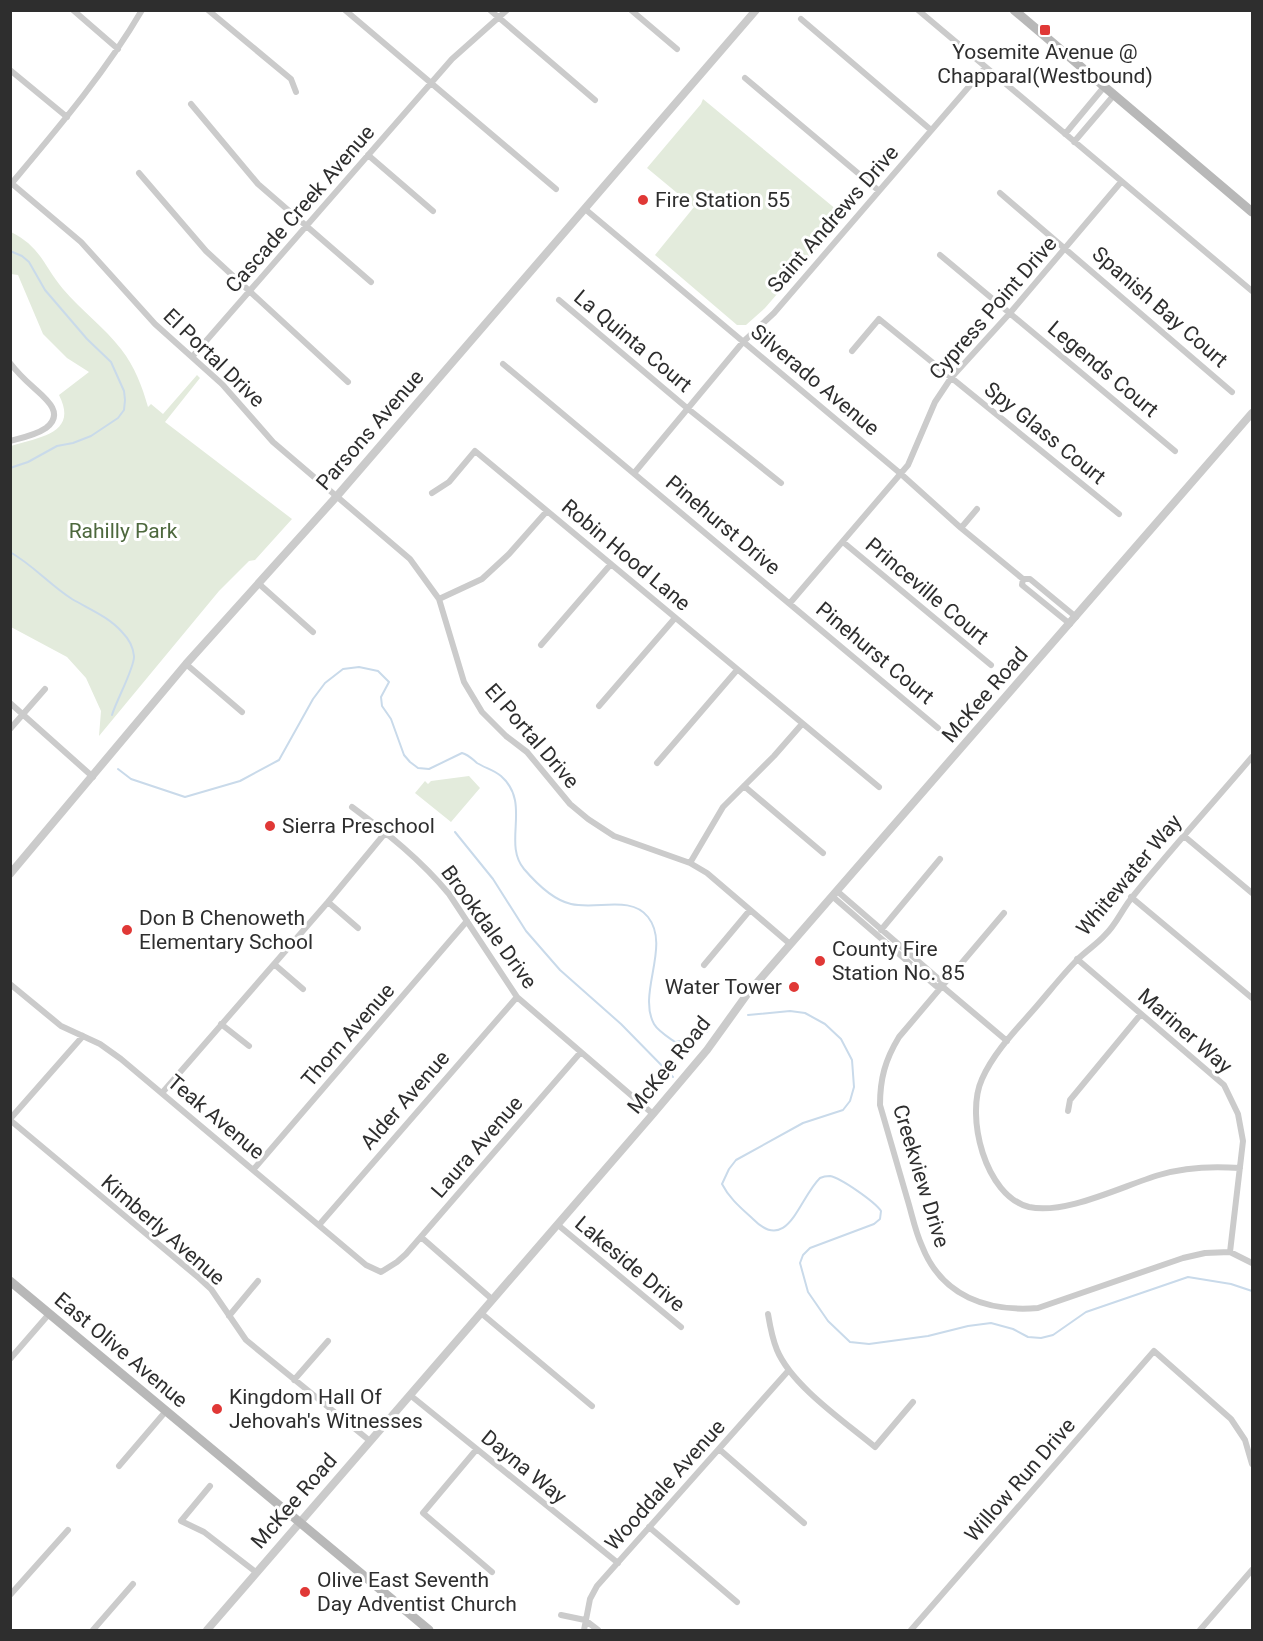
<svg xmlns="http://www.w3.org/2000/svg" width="1263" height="1641" viewBox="0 0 1263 1641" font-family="Roboto,sans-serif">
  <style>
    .green { fill: #e3ebdc }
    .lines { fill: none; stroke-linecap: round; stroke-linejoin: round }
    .stream { stroke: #c9daea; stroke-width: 2 }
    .minor { stroke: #cbcbcb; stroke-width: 6 }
    .tertiary { stroke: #cbcbcb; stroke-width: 8 }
    .secondary { stroke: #b8b8b8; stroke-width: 9 }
    .poi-dot { fill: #e03836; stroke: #fff; stroke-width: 2 }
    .labels { text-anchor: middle; stroke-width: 6; stroke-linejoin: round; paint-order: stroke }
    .poi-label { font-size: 21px; fill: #2e2e2e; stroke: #fff; text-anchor: start }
    .street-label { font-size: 21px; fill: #2e2e2e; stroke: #fff }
    .park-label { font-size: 21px; fill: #4d683d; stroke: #fff }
  </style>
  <rect width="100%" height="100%" fill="#fff"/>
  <path class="green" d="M703 99 843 215 824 237V240L765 308 746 325H737L655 255 694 207 647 168 701 104Z
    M11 232C41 247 43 265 63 289 81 310 104 327 121 349 135 367 142 386 148 407L151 404 163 414 197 375 200 378 165 422 292 519 255 560 249 561 219 591 99 736 101 711 86 678 67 657 11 627V446C38 437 79 434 59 395L89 372 67 358 43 334 18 275 11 274Z
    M469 776 480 788 451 822 415 793 425 781 428 784 431 781Z"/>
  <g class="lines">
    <path class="stream" d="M10 251 22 256 29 262 45 290 87 339 111 362 124 391 125 400 124 410 118 418 91 436 73 443 57 446 28 462 10 468
      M10 552C33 565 50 585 72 599 89 609 109 617 122 632 129 639 133 646 134 656 135 667 116 701 112 715
      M118 769 131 779 185 797 240 781 279 760 313 699 325 683 343 669 359 667 378 671 389 682 381 697 382 706 391 719 404 755 410 762 418 768 429 769 462 753C469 755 472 759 477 763 485 768 494 770 501 776 532 803 502 843 524 869 536 883 553 900 571 904 597 910 631 895 648 917 671 946 637 993 654 1024 658 1031 668 1037 675 1042L688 1040 708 1031
      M455 832 493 879 526 931 560 970 621 1024 673 1077
      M748 1015 790 1011 805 1013 825 1024 841 1039 852 1060 854 1087 850 1101 843 1110 803 1123 736 1160 729 1169 722 1184C729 1198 741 1208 753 1219 788 1255 799 1198 820 1178 822 1177 828 1176 830 1176 841 1178 875 1202 881 1211L880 1219 874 1224 810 1248 803 1255 800 1263 808 1292 828 1321 850 1342 869 1344 928 1336 968 1326 991 1323 1013 1329 1028 1337 1041 1338 1053 1335 1086 1312 1188 1277 1231 1284 1252 1291"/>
    <path class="minor" d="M73 10 118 49
      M208 10 291 79 296 92
      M345 10 556 189
      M490 10 595 100
      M631 10 677 49
      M918 10 1252 291
      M801 19 931 130
      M10 70 67 117
      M745 78 878 190
      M191 104 258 184 371 282
      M1065 134 1104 87
      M1074 142 1114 95
      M368 155 433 211
      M139 173 206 251 348 382
      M10 182 81 242 155 324 222 384 273 442 410 559 439 599 464 682 482 712 506 736 527 752 570 804 588 819 614 836 690 863 707 873 790 944
      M11 184C58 128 105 73 142 10
      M1000 193 1232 392
      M585 209 901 474 961 528 1023 579H1030L1076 617
      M940 255 1175 451
      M559 300 687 408 781 483
      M852 351 879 319 1119 514
      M192 357 452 59 507 10
      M10 363C17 372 25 380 33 387 44 397 66 413 46 428 36 435 22 438 10 441
      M503 364 938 728
      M635 472 743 342 774 313 985 68
      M432 493 449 482 475 451 879 787
      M961 528 977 509
      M843 542 991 665
      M1023 579 1022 585 1070 624
      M258 583 313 632
      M439 599 482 579 509 554 547 511
      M790 603 908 465 935 402 951 378 1010 313 1121 182
      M541 645 611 564
      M186 664 242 712
      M10 703 93 777
      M599 706 675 618
      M10 729 45 689
      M657 763 737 670
      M744 786 823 853
      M352 807C387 833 421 860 449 894L517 997 653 1114
      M1184 836 1252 893
      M690 863 723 807 774 756 802 724
      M837 891 941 981 943 987 1007 1041
      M832 896 936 986 943 987
      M1131 897 1252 998
      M328 902 358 928
      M1004 913 899 1037C885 1060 880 1079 880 1105 889 1136 898 1167 907 1198 912 1214 915 1231 922 1246 942 1297 988 1312 1038 1308L1183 1258 1205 1253 1230 1252 1252 1263
      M881 930 940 859
      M1077 959 1224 1085 1238 1114 1243 1141 1230 1252
      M274 964 303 989
      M704 965 750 910
      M10 984 61 1026 100 1044 121 1059 366 1265 381 1272 397 1262 406 1254 580 1053
      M221 1024 249 1046
      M162 1093 328 902 386 832
      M1068 1111 1070 1100 1141 1014
      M10 1119 83 1036
      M10 1120 199 1278 211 1289 246 1340 370 1441
      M1240 1168C1213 1166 1185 1167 1159 1175 1122 1186 1066 1215 1029 1207 985 1196 965 1116 982 1079 994 1052 1016 1030 1036 1007 1050 991 1063 974 1078 959 1086 951 1097 944 1105 935 1117 924 1123 907 1134 895 1172 848 1213 803 1252 757
      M253 1170 467 921
      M319 1225 517 997
      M558 1225 681 1327
      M421 1237 493 1300
      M481 1313 592 1406
      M768 1314C770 1326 772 1338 777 1350 792 1386 845 1422 875 1447L913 1402
      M229 1316 258 1281
      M10 1359 49 1314
      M294 1380 328 1341
      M410 1395 618 1563
      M719 1449 804 1523
      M476 1450 423 1513 492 1572
      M119 1466 166 1411
      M210 1486 181 1521 204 1532 257 1573
      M649 1527 737 1602
      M10 1595 68 1530
      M561 1615 585 1620 598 1630
      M93 1630 133 1584
      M584 1630 590 1599 597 1586 789 1370
      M911 1630 1154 1351 1231 1419 1245 1440 1252 1464
      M1200 1630 1252 1570"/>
    <path class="tertiary" d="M10 874 186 664 337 496 756 10
      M207 1630 653 1114 707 1050 748 993 1252 413"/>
    <path class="secondary" d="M1014 10 1252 212
      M10 1281 429 1630"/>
  </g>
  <g class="poi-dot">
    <rect x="1039" y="24" width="12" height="12" rx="3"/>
    <circle cx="643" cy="200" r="6"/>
    <circle cx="270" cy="826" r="6"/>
    <circle cx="127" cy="930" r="6"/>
    <circle cx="820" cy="961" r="6"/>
    <circle cx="794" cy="987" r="6"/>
    <circle cx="217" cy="1409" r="6"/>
    <circle cx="305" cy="1592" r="6"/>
  </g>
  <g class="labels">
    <g class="poi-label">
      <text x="1045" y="59" text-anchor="middle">Yosemite Avenue @<tspan x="1045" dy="24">Chapparal(Westbound)</tspan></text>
      <text x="655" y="207">Fire Station 55</text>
      <text x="282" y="833">Sierra Preschool</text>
      <text x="139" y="925">Don B Chenoweth<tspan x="139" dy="24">Elementary School</tspan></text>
      <text x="832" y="956">County Fire<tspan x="832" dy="24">Station No. 85</tspan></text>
      <text x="782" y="994" text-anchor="end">Water Tower</text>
      <text x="229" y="1404">Kingdom Hall Of<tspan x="229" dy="24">Jehovah's Witnesses</tspan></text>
      <text x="317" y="1587">Olive East Seventh<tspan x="317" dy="24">Day Adventist Church</tspan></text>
    </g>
    <g class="street-label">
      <text transform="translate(300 209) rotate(-49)" y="7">Cascade Creek Avenue</text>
      <text transform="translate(833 219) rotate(-49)" y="7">Saint Andrews Drive</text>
      <text transform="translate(1160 307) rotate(41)" y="7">Spanish Bay Court</text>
      <text transform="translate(993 308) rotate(-49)" y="7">Cypress Point Drive</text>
      <text transform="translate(633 341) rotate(40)" y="7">La Quinta Court</text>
      <text transform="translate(214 358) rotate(44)" y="7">El Portal Drive</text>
      <text transform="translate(1103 369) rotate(40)" y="7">Legends Court</text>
      <text transform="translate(815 380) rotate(40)" y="7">Silverado Avenue</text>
      <text transform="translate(370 430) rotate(-49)" y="7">Parsons Avenue</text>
      <text transform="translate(1045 433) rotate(39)" y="7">Spy Glass Court</text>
      <text transform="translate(723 525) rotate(40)" y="7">Pinehurst Drive</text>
      <text transform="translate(626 555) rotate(40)" y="7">Robin Hood Lane</text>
      <text transform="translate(927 591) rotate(40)" y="7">Princeville Court</text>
      <text transform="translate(875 653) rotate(40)" y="7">Pinehurst Court</text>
      <text transform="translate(985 695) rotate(-49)" y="7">McKee Road</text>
      <text transform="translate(532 736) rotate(49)" y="7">El Portal Drive</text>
      <text transform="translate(1129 875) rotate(-50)" y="7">Whitewater Way</text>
      <text transform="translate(489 927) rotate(54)" y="7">Brookdale Drive</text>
      <text transform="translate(1185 1031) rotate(41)" y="7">Mariner Way</text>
      <text transform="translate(348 1035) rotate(-49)" y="7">Thorn Avenue</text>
      <text transform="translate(669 1065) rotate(-51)" y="7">McKee Road</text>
      <text transform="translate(405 1100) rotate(-49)" y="7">Alder Avenue</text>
      <text transform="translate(216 1117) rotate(40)" y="7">Teak Avenue</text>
      <text transform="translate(477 1147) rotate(-49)" y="7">Laura Avenue</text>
      <text transform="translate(921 1176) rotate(73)" y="7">Creekview Drive</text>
      <text transform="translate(163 1230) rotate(41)" y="7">Kimberly Avenue</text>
      <text transform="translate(630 1264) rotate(40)" y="7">Lakeside Drive</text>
      <text transform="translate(121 1350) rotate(40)" y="7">East Olive Avenue</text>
      <text transform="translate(524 1467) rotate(39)" y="7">Dayna Way</text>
      <text transform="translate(1020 1480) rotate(-49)" y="7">Willow Run Drive</text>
      <text transform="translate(665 1485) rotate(-48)" y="7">Wooddale Avenue</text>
      <text transform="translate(294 1501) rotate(-49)" y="7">McKee Road</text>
    </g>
    <g class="park-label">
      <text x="123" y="538">Rahilly Park</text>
    </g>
  </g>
  <rect width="1263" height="1641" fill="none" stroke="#2e2e2e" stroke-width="24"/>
</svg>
